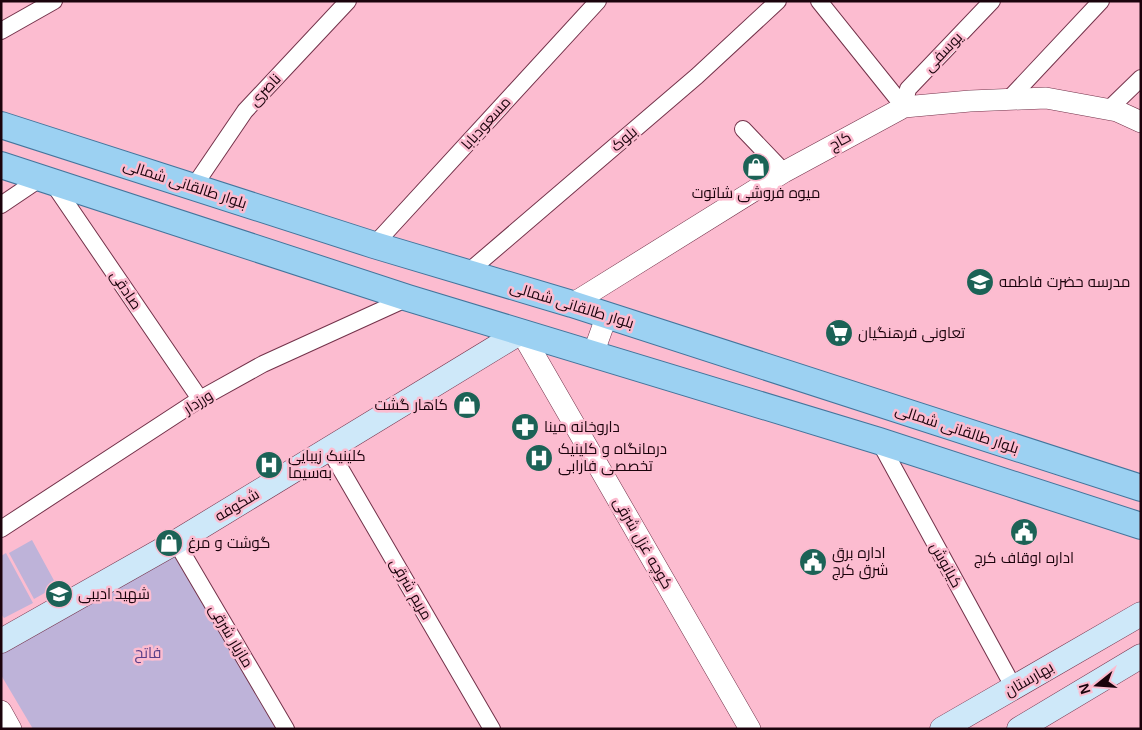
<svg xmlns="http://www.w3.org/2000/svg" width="1142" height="730" viewBox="0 0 1142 730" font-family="Helvetica,Cairo,sans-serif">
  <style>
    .green { fill: #beb3d9 }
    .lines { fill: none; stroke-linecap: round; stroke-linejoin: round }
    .minor-casing { stroke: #73324a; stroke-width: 18 }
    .tertiary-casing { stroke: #73324a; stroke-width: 22 }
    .secondary-casing { stroke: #73324a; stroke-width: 25 }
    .primary-casing { stroke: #44759c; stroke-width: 28 }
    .minor { stroke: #fff; stroke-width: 16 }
    .tertiary { stroke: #fff; stroke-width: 21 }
    .secondary { stroke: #cee8f9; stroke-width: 24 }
    .primary { stroke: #9cd1f2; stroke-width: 26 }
    .labels { text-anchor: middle; stroke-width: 5; stroke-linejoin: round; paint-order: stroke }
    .street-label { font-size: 15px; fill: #1b030c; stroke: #fcbcd0 }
    .poi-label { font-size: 15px; fill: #1b030c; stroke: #fcbcd0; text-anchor: start }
    .park-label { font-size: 15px; fill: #5a3f88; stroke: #fcbcd0 }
  </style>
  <rect width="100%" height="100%" fill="#fcbcd0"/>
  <path class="green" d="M32 540 57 586 34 599 9 553Z
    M175 547 281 729H33L1 675V653Z
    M6 553 33 603 4 618 1 614V556Z"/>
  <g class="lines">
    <g class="minor-casing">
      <path id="minor" d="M819 1 904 107
        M1 31 54 1
        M1009 99 1101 1
        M904 107 908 89 992 1
        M1108 110 1141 78
        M743 129 784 172
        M52 182 200 399
        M194 186 245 111 348 1
        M1 205 41 178
        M374 245 598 1
        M467 273 697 76 778 1
        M879 441 1014 688
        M329 449 492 729
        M1 529 200 399 263 364 408 298
        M176 542 286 729"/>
    </g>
    <g class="tertiary-casing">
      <path id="tertiary" d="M572 304 784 172 904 107 970 101 1046 98 1117 111 1141 122
        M521 332 750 729
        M593 354 607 315
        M1 711 11 729"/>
    </g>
    <g class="secondary-casing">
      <path id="secondary" d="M1 641 176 542 521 332
        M942 729 1141 614
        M1019 729 1141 656"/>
    </g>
    <g class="primary-casing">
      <path id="primary" d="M1 125 374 245 572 304 1141 488
        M1 165 408 298 879 441 1141 526"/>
    </g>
    <use href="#minor" class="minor"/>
    <use href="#tertiary" class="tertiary"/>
    <use href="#secondary" class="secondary"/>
    <use href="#primary" class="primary"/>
  </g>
  <defs>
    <g id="shop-disc" transform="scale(1.4375)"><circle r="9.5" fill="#1c6256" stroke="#fcbcd0"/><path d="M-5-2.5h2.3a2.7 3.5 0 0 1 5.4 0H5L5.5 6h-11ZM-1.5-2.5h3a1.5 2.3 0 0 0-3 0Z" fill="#fff"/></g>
    <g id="school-disc" transform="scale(1.4375)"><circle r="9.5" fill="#1c6256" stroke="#fcbcd0"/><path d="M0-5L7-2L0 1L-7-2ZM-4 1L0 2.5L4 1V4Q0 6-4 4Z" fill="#fff"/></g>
    <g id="supermarket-disc" transform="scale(1.4375)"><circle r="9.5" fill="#1c6256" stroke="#fcbcd0"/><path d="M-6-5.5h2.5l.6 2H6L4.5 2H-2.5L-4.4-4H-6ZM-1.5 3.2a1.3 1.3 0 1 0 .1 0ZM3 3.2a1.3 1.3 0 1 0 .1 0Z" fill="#fff"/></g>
    <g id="pharmacy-disc" transform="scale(1.4375)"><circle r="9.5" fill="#1c6256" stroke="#fcbcd0"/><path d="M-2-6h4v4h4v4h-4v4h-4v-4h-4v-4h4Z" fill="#fff"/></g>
    <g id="hospital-disc" transform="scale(1.4375)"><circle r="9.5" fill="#1c6256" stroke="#fcbcd0"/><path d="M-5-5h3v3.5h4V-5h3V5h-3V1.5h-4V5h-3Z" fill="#fff"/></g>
    <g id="civic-disc" transform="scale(1.4375)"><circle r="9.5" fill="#1c6256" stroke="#fcbcd0"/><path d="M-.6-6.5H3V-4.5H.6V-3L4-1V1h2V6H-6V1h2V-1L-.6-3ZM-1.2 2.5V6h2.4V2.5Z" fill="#fff"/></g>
  </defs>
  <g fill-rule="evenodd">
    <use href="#shop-disc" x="756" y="167"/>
    <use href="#school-disc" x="980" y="282"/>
    <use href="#supermarket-disc" x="839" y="333"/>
    <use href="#shop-disc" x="467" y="405"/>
    <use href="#pharmacy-disc" x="525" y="427"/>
    <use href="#hospital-disc" x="539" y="458"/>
    <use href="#hospital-disc" x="269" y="465"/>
    <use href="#civic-disc" x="1024" y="532"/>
    <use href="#shop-disc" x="169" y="543"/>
    <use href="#civic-disc" x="813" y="562"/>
    <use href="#school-disc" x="59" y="594"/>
  </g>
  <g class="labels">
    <g class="street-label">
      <text transform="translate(943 52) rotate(-46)" y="5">یوسفی</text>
      <text transform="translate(265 90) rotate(-47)" y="5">ناصری</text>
      <text transform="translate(486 123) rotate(-48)" y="5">مسعودبابا</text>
      <text transform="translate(624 139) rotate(-41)" y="5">بلوک</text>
      <text transform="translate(840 141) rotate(-29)" y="5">کاج</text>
      <text transform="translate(185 184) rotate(18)" y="5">بلوار طالقانی شمالی</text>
      <text transform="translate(126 290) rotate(56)" y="5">صادقی</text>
      <text transform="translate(572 305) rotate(17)" y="5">بلوار طالقانی شمالی</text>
      <text transform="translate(198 402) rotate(-32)" y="5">ورزدار</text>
      <text transform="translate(957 429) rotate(18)" y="5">بلوار طالقانی شمالی</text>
      <text transform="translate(237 505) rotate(-31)" y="5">شکوفه</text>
      <text transform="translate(643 543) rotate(60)" y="5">کوچه غزل شرقی</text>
      <text transform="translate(946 565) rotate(61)" y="5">کیانوش</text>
      <text transform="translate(411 589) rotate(60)" y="5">مریم شرقی</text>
      <text transform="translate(231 636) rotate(59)" y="5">مازیار شرقی</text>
      <text transform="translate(1029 679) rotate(-30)" y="5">بهارستان</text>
    </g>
    <g class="poi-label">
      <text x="756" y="198" text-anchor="middle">میوه فروشی شاتوت</text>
      <text x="999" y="287">مدرسه حضرت فاطمه</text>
      <text x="858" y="338">تعاونی فرهنگیان</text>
      <text x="448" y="410" text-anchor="end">کاهار گشت</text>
      <text x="544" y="432">داروخانه مینا</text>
      <text x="558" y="454">درمانگاه و کلینیک<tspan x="558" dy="17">تخصصی فارابی</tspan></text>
      <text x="288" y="461">کلینیک زیبایی<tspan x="288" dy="17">به‌سیما</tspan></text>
      <text x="188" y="548">گوشت و مرغ</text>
      <text x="832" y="558">اداره برق<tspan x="832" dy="17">شرق کرج</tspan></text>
      <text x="1024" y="563" text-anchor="middle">اداره اوقاف کرج</text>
      <text x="78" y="599">شهید ادیبی</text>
    </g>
    <g class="park-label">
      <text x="148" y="658">فاتح</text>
    </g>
  </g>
  <rect width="1142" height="730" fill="none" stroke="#1b030c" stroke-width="5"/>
  <g transform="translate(1097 685) rotate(253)" stroke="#fcbcd0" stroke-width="4" paint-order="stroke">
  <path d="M0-4L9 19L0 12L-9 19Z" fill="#1b030c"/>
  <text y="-8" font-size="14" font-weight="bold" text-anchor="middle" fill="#1b030c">N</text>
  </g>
</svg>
